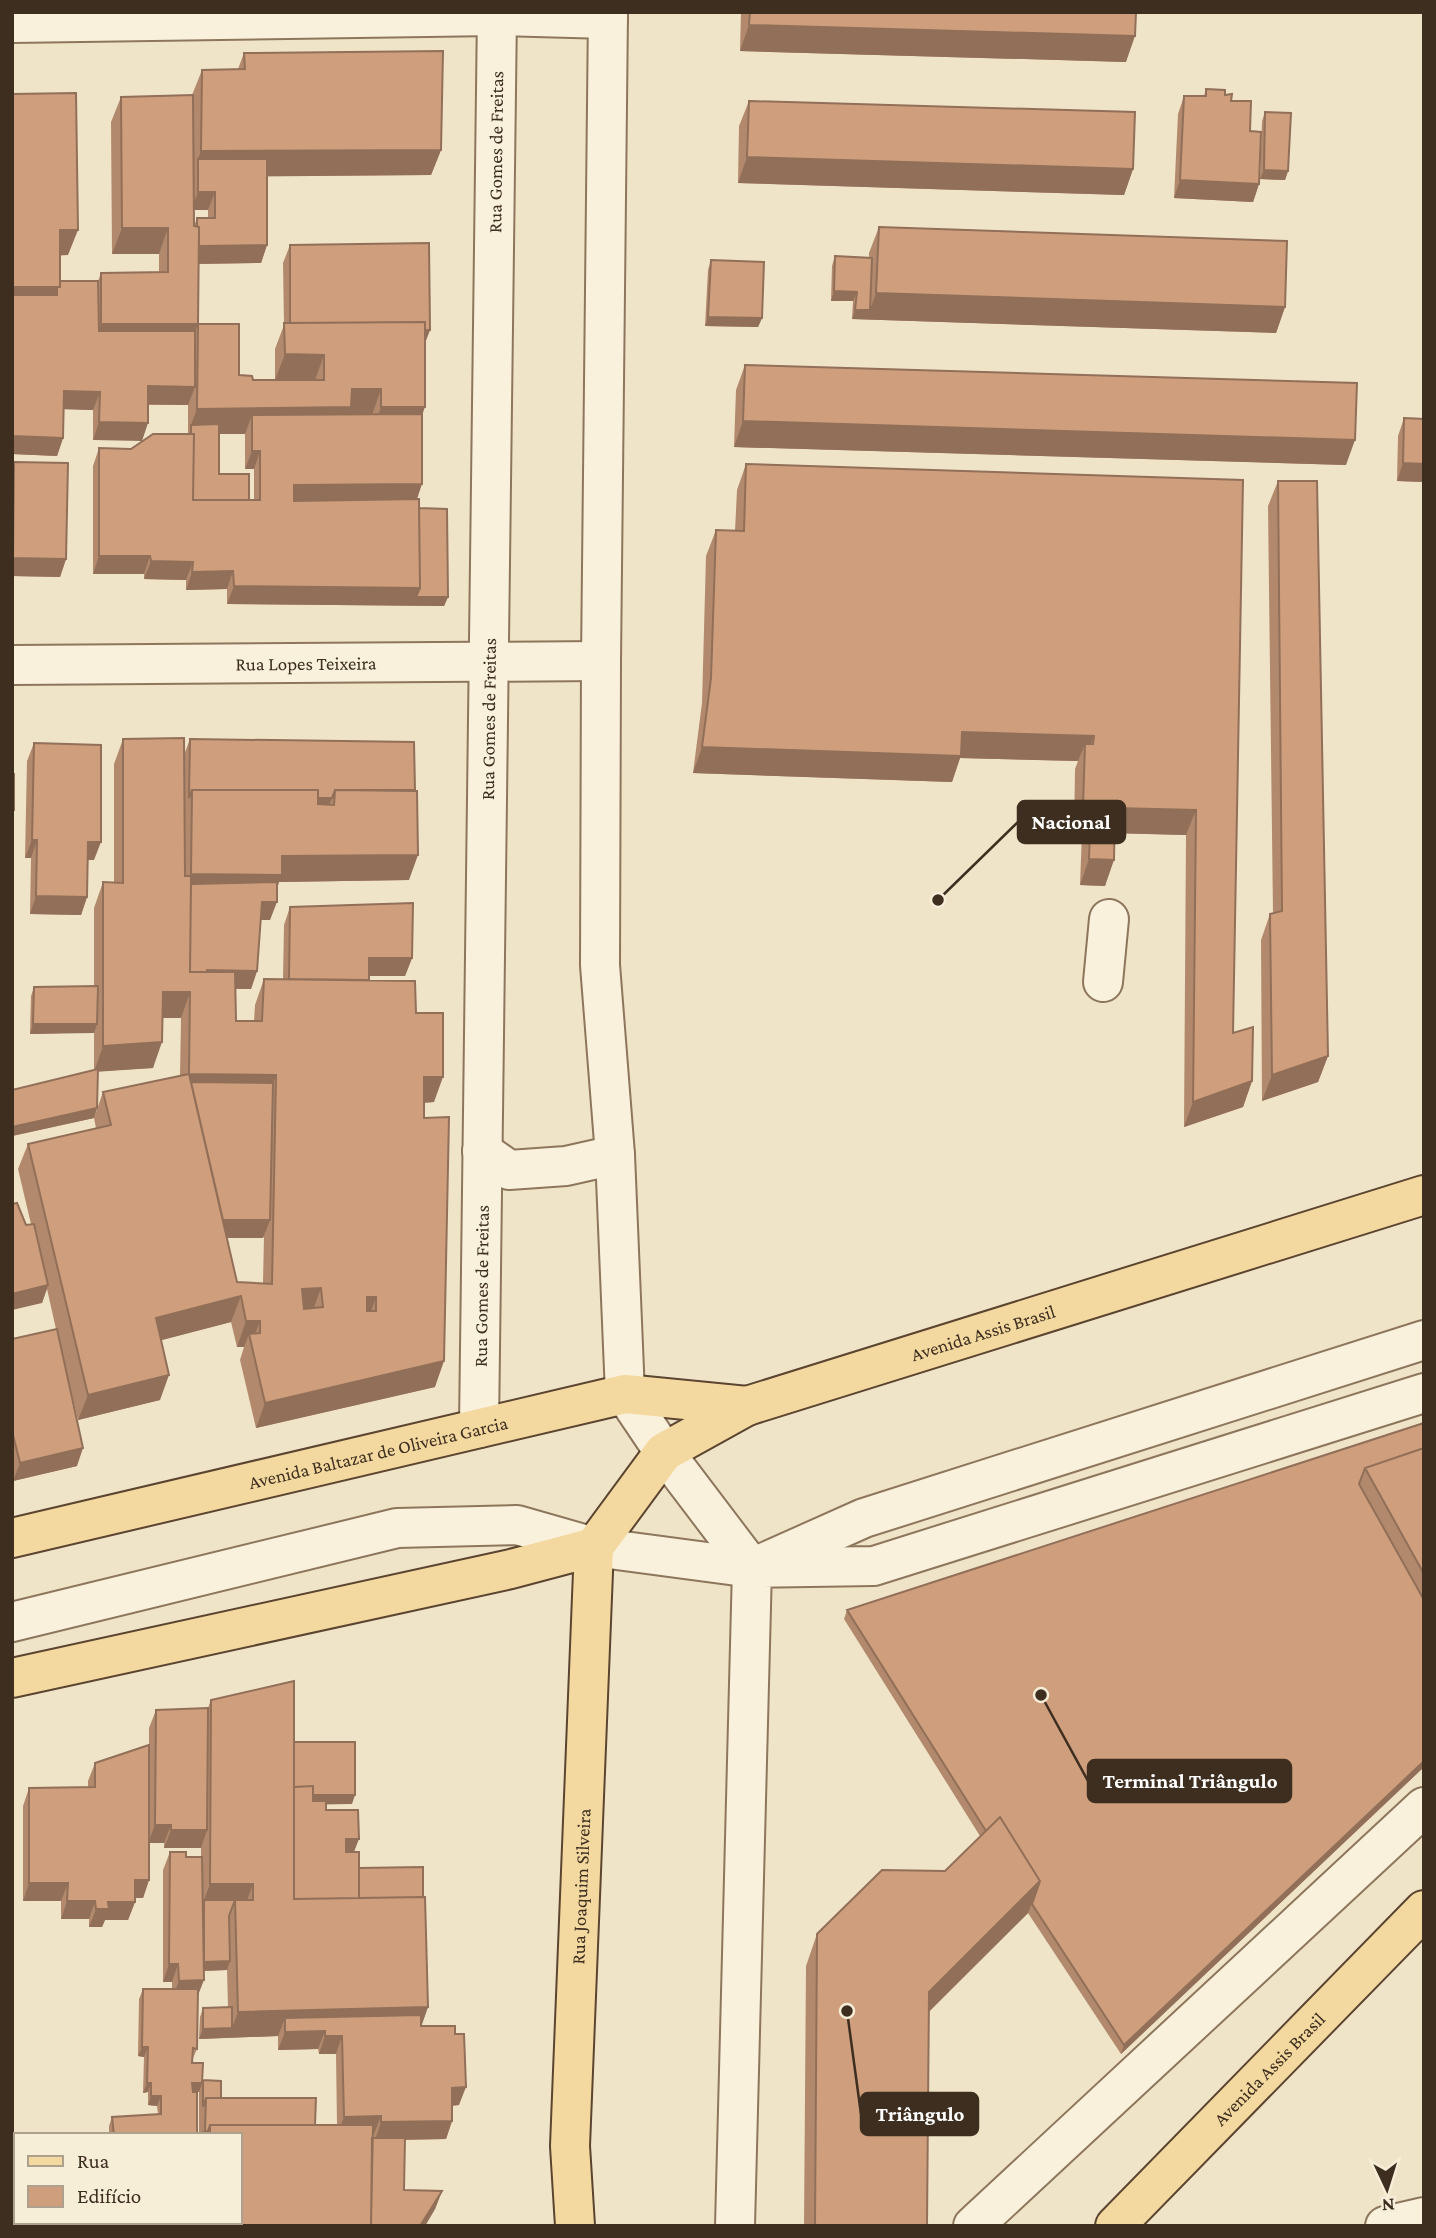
<svg xmlns="http://www.w3.org/2000/svg" width="1436" height="2238" viewBox="0 0 1436 2238" font-family="'Crimson Pro',serif">
  <style>
    .lines { fill: none; stroke-linecap: round; stroke-linejoin: round }
    .minor-casing { stroke: #8d765c; stroke-width: 42 }
    .major-casing { stroke: #5b4430; stroke-width: 42 }
    .minor { stroke: #faf1dc; stroke-width: 38 }
    .major { stroke: #f3d9a0; stroke-width: 38 }
    .wall { fill: #b2896c; fill-rule: evenodd }
    .shaded-wall { fill: #916f58 }
    .building { fill: #cf9f7d; stroke: #916f58; stroke-width: 2; fill-rule: evenodd }
    .labels { text-anchor: middle; stroke-width: 7; stroke-linejoin: round; paint-order: stroke }
    .street-label { font-size: 19px; fill: #3d2e20; stroke: #f7eed8 }
    .leader { fill: none; stroke: #3d2e20; stroke-width: 2.5 }
    .callout-dot { fill: #3d2e20; stroke: #f7eed8; stroke-width: 2.5 }
    .callout { fill: #3d2e20; stroke: #3d2e20; stroke-width: 2.5 }
    .callout-label { font-size: 21px; text-anchor: middle; font-weight: bold; fill: #fff }
  </style>
  <rect width="100%" height="100%" fill="#f0e4c8"/>
  <g class="lines">
    <g class="minor-casing">
      <g id="minor">
        <path d="M608 12 601 661 600 965 615 1155 625 1394 664 1452 752 1568"/>
        <path d="M12 23 496 16 608 19"/>
        <path id="s1" d="M12 665 601 661"/>
        <path d="M1103 982 1109 919"/>
        <path d="M482 1151 509 1170 566 1166 615 1155"/>
        <path id="s2" d="M479 1428 497 12"/>
        <path d="M12 1622 397 1528 517 1525 594 1547 752 1568 864 1518 1424 1340"/>
        <path d="M735 2226 752 1568 874 1566 1424 1393"/>
        <path d="M973 2226 1424 1807"/>
        <path d="M1385 2226 1424 2217"/>
      </g>
    </g>
    <g class="major-casing">
      <g id="major">
        <path id="s3" d="M12 1538 625 1394 747 1406"/>
        <path id="s4" d="M594 1547 664 1452 747 1406 1424 1195"/>
        <path d="M12 1678 511 1569 594 1547"/>
        <path id="s5" d="M575 2226 570 2146 594 1547"/>
        <path id="s6" d="M1115 2226 1424 1910"/>
      </g>
    </g>
    <use href="#minor" class="minor"/>
    <use href="#major" class="major"/>
  </g>
  <path class="wall" d="M741 12H1136L1126 62 740 51Z
    M244 53 441 150 431 175 267 176V245L261 263 199 264 195 331 198 324 239 375 253 380H275V349L284 325 283 263 290 245 430 330 425 343 422 414 417 499 448 597 444 606 227 604V589L186 590V580L144 579V574H93V466L99 448 131 449 188 434V405H148L93 440V410L64 409 63 438 57 456 12 454V94L68 255H60V281H98L101 273 159 272V254H112L111 122 121 97 192 95 202 70 238 69ZM194 210H208V218H197L194 226ZM219 434H245V469H254V500H249L219 474Z
    M1206 89 1225 95 1231 101 1250 131 1259 184 1253 202 1174 198 1178 114 1184 96H1204Z
    M749 101 1133 169 1124 195 738 183 739 126Z
    M1265 112 1288 171 1285 180 1260 179 1262 121Z
    M879 227 1285 307 1276 333 852 319 853 301H831L832 266 835 256 869 258V253Z
    M711 260 762 318 758 327 705 326 708 270Z
    M745 365 1346 465 734 447 736 390Z
    M1404 418 1424 419V482L1397 481 1398 436Z
    M14 462 66 559 60 577 12 576V467Z
    M746 464 1243 480 1233 1033 1252 1081 1243 1107 1184 1127 1186 835 1115 833 1105 886 1080 885 1082 832H1074L1075 769 1078 761 960 758 952 782 693 773 702 703 706 556 716 530 735 531 737 490Z
    M1278 481 1328 1056 1318 1082 1262 1101 1261 940 1270 914H1273L1268 506Z
    M123 739 184 755 190 739 414 742 409 880 279 882 270 920H261L257 971 251 989H235L236 1021H254L255 1005 264 979H283L284 925 290 907 412 958 405 976H369V980L416 1013 434 1102 424 1103V1118L435 1387 256 1428 240 1360 244 1347H237L231 1322 161 1340 160 1400 78 1420 61 1350 77 1466 13 1481 12 1339 56 1329 47 1289 42 1303 26 1225 31 1224 18 1169 28 1144 96 1128 94 1118 103 1092 180 1076 181 1018H162L153 1068 98 1071 97 1108 94 1118 12 1136V1090L94 1070V1032L30 1034 31 996 34 987 94 986V908L103 882H114V764ZM264 1236 263 1283 237 1282 227 1238H263Z
    M34 743 94 860H88L87 897 81 915 30 914 31 858H25L27 761Z
    M1424 1423V1767L1121 2054 1028 1913 929 2012 927 2226H804L806 1966 817 1934 945 1871 980 1836 844 1619 847 1610Z
    M211 1700 294 1742 352 1804H326V1810L354 1852 359 1868 423 1897 428 2007 421 2026 459 2105 452 2106V2121L446 2139 405 2140 404 2190 442 2191 435 2209 425 2226H72L94 2222H240V2135H109V2126L112 2117 158 2114 157 2106 148 2105V2092L143 2093 144 2057 138 2056 139 1999 143 1989H172V1982H163V1870L170 1852 186 1857H201V1848H164V1843H149V1880L143 1898H135V1902L128 1920H105L102 1927H89V1919H61V1901H23V1806L29 1788H88V1781L95 1763 149 1745V1728L156 1710 208 1708ZM227 1969 228 2007 203 2008 200 2017 199 2039 278 2036V2050L318 2049 319 2054H336L337 2125H315L221 2098 202 2081 192 2063V2058H193L197 2049V1998L204 1971 227 1970ZM197 2092H199V2133L197 2134Z
    M16 2182V2222H58V2226H12V2186L13 2183Z"/>
  <path class="shaded-wall" d="M749 25 1135 36 1126 62 740 51Z
    M441 150 431 175 198 177V159L191 177 201 151Z
    M747 157 1133 169 1124 195 738 183Z
    M1264 170 1288 171 1285 180 1260 179Z
    M1180 180 1259 184 1253 202 1174 198Z
    M198 192H215L208 210H191Z
    M122 228H168L159 254H112Z
    M60 230H78L68 255 50 256Z
    M267 245 261 263 190 264 197 246Z
    M12 287H60L51 313 13 295 12 298Z
    M834 291 857 292 853 301H831Z
    M876 293 1285 307 1276 333 852 319 855 310H870Z
    M708 317 762 318 758 327 705 326Z
    M101 324H198L189 349 91 350Z
    M290 330H430L423 348H284Z
    M285 354 324 355 315 380H275Z
    M148 386 195 387 188 405 142 404Z
    M352 389H381L372 415H252L245 434H191V425L197 409Z
    M64 391 100 392 93 410 58 409Z
    M381 407H425L416 432 372 433Z
    M743 421 1355 440 1346 465 734 447Z
    M99 422 148 423 142 441 93 440Z
    M12 436 63 438 57 456 12 454Z
    M252 451H260L254 469H245Z
    M1403 463 1424 464V482L1397 481Z
    M422 484 416 502 288 503 294 485Z
    M99 556H150L144 574H93Z
    M13 558 66 559 60 577 12 576Z
    M151 561 193 562 186 580 144 579Z
    M233 571 227 589 186 590 192 572Z
    M234 586 420 588 448 597 444 606 227 604Z
    M962 732 1094 736 1084 761 1085 744 1078 761 960 758 952 782 693 773 702 747Z
    M192 798H332L325 816Z
    M1083 806H1091L1082 832H1074Z
    M1115 808 1196 810 1186 835 1106 833Z
    M32 840H37L31 858H25Z
    M88 842H101L94 860H82Z
    M418 855 409 880 279 882 272 900H182L191 874 282 856Z
    M1089 859 1114 860 1105 886 1080 885Z
    M36 896 87 897 81 915 30 914Z
    M262 902H277L270 920H256Z
    M369 958H412L405 976H363Z
    M207 970 257 971 251 989 205 988 190 992 181 1018H153L163 992Z
    M33 1024H97L94 1033 30 1034Z
    M162 1042 153 1068 94 1072 103 1046Z
    M1328 1056 1318 1082 1262 1101 1272 1075Z
    M189 1074 276 1075 267 1101 190 1100Z
    M424 1077H443L434 1102 415 1103Z
    M1252 1081 1243 1107 1184 1127 1193 1102Z
    M97 1108 94 1118 12 1136V1127Z
    M218 1220H270L263 1238H211Z
    M48 1285 42 1303 12 1310V1294Z
    M321 1288 312 1313 293 1315 302 1289Z
    M241 1296 231 1322 147 1344 156 1318Z
    M367 1297H376L367 1323Z
    M246 1321H260L251 1344 249 1334 244 1347H237Z
    M444 1361 435 1387 256 1428 265 1403Z
    M169 1375 160 1400 78 1420 88 1395Z
    M83 1448 77 1466 13 1481 20 1463Z
    M1424 1761V1767L1121 2054 1124 2045Z
    M355 1795 352 1804 291 1805V1796Z
    M155 1825H171L164 1843H148Z
    M171 1830H207L201 1848H164Z
    M346 1839H359L352 1857H339Z
    M135 1880H149L143 1898H128Z
    M1040 1881 1028 1913 917 2023 929 1992Z
    M29 1883H68L61 1901H23Z
    M210 1884H253L244 1909 235 1900H204Z
    M67 1901H95L89 1919H61Z
    M108 1902H135L128 1920H105L102 1927H89L96 1909Z
    M230 1961 227 1970 200 1971 203 1962Z
    M169 1964H178L172 1982H163Z
    M204 1980 197 1998 172 1999 179 1981Z
    M428 2007 419 2033 325 2031 318 2049 278 2050 285 2032V2018L278 2036 199 2039 203 2029 232 2028 238 2012Z
    M325 2036H342L336 2054H319Z
    M142 2047H148L144 2057 138 2056Z
    M147 2083H151L148 2092 143 2093Z
    M192 2083H202L199 2092H188Z
    M466 2087 459 2105 445 2106 452 2088Z
    M151 2096H161L157 2106 148 2105Z
    M381 2116 374 2134 337 2135 344 2117Z
    M452 2121 446 2139 375 2140 381 2122Z
    M442 2191 435 2209 425 2226H420Z"/>
  <path class="building" d="M750 12H1136L1135 36 749 25Z
    M443 51 441 150 201 151 202 70 245 69 244 53Z
    M1206 89 1225 90V95L1232 94 1231 101H1251L1250 131 1261 132 1259 184 1180 180 1184 96H1206Z
    M76 93 78 230H60V287H12V94Z
    M193 95 194 226 199 227 198 324H101V273L168 272V228H122L121 97Z
    M749 101 1135 112 1133 169 747 157Z
    M1265 112 1291 113 1288 171 1264 170Z
    M198 159H267V245L199 246V227L197 226V218H215V192H198Z
    M879 227 1287 241 1285 307 876 293Z
    M429 243 430 330H425V322L290 323V245Z
    M835 256 872 258 870 310H855L857 292 834 291Z
    M711 260 764 262 762 318 708 317Z
    M60 281H98L99 331H195V387L148 386V423L99 422 100 392 64 391 63 438 12 436 13 295H57V287H60Z
    M425 322V407H381V389H352L351 407 197 409 198 324H239V375L252 376 253 380H324V355L285 354 284 323Z
    M745 365 1357 383 1355 440 743 421Z
    M422 414V484L294 485V501L419 499 420 588 234 586 233 571 192 572 193 562 151 561 150 556H99V448L131 449 153 434H194L193 500H260V451H252V415Z
    M1404 418 1424 419V464L1403 463Z
    M219 424V474H249V500H193L194 434H191V425Z
    M14 462 68 463 66 559 13 558Z
    M746 464 1243 480 1233 1033 1253 1027 1252 1081 1193 1102 1196 810 1115 808 1114 860 1089 859 1091 806H1083L1085 744H1093L1094 736 962 732 961 756 702 747 711 678 716 530 744 531Z
    M1278 481H1317L1328 1056 1272 1075 1270 914 1282 911Z
    M419 508 447 509 448 597H416L420 588Z
    M184 738 185 876H191L190 972H235L236 1021H262L264 979 415 981 416 1013H443V1077H424V1118L449 1117 444 1361 265 1403 249 1334 260 1333V1321H246L241 1296 156 1318 169 1375 88 1395 28 1144 111 1125 103 1092 189 1074 237 1282 272 1284 276 1075 189 1074 190 992H163L162 1042 103 1046V882L123 883V739ZM321 1288 323 1307 304 1309 302 1289ZM367 1297H376V1311H367Z
    M190 739 414 742 415 790H335L332 798H318V790H192L189 798Z
    M34 743 101 745V842H88L87 897 36 896 37 840H32Z
    M12 774H14V810H12Z
    M192 790H318V804L334 805 335 790 417 791 418 855 282 856V875L191 874Z
    M277 882V902H262L257 971 207 970V972H190L191 884Z
    M413 903 412 958H369V980L289 979 290 907Z
    M98 986 97 1024H33L34 987Z
    M98 1069 97 1108 12 1127V1090Z
    M191 1082 273 1083 270 1220H223Z
    M17 1203 26 1225 34 1224 48 1285 12 1294V1204Z
    M57 1329 83 1448 20 1463 12 1431V1339Z
    M1424 1423V1448L1365 1468 1359 1484 1424 1600V1761L1124 2045 1032 1904 1040 1881 1000 1817 986 1831 847 1610Z
    M1424 1448V1574L1365 1468Z
    M294 1681V1899L425 1897 428 2007 238 2012 235 1900H253V1884H210L211 1700Z
    M208 1708 207 1830H171V1825H155L156 1710Z
    M294 1742H355V1795H313V1786L294 1787Z
    M149 1745V1880H135V1902H108L109 1909H96L95 1901H67L68 1883H29V1788L95 1787V1763Z
    M313 1786V1801H326V1810H358L359 1839H346V1852H359V1898L294 1899V1787Z
    M1000 1817 1040 1881 929 1992 927 2226H815L817 1934 882 1870 945 1871Z
    M170 1852H186V1857H202L204 1980 179 1981 178 1964H169Z
    M423 1867V1897L359 1898V1868Z
    M204 1900H235L229 1916 230 1961 204 1962Z
    M143 1989H198L197 2049 193 2048 192 2063H203L202 2083H192L193 2092H197V2134L193 2135H114L112 2117 161 2114V2096H151V2083H147L148 2047H142Z
    M232 2007V2028L203 2029V2008Z
    M421 2015V2026H455V2034H464L466 2087 452 2088V2121L381 2122V2116L344 2117 342 2036H325V2031L285 2032V2018Z
    M203 2080 221 2081V2098H206L203 2107Z
    M206 2098H316L315 2125H210L208 2131 205 2132Z
    M210 2125H373L371 2226H208V2222H240V2135H210Z
    M208 2131V2135H193Z
    M372 2138H405L404 2190 442 2191 420 2226H371Z
    M16 2182V2208L13 2183Z
    M17 2222H58V2226H18Z
    M94 2222H205V2226H72Z"/>
  <g class="labels">
    <g class="street-label">
      <text dy="7" stroke="none"><textPath href="#s2" startOffset="1276">Rua Gomes de Freitas</textPath></text>
      <text dy="7" stroke="none"><textPath href="#s1" startOffset="294">Rua Lopes Teixeira</textPath></text>
      <text dy="7" stroke="none"><textPath href="#s2" startOffset="709">Rua Gomes de Freitas</textPath></text>
      <text dy="7" stroke="none"><textPath href="#s2" startOffset="142">Rua Gomes de Freitas</textPath></text>
      <text dy="7" stroke="none"><textPath href="#s4" startOffset="460">Avenida Assis Brasil</textPath></text>
      <text dy="7" stroke="none"><textPath href="#s3" startOffset="376">Avenida Baltazar de Oliveira Garcia</textPath></text>
      <text dy="7" stroke="none"><textPath href="#s5" startOffset="340">Rua Joaquim Silveira</textPath></text>
      <text dy="7" stroke="none"><textPath href="#s6" startOffset="220">Avenida Assis Brasil</textPath></text>
    </g>
  </g>
  <path class="leader" d="M938 900L1018 822M1041 1695L1088 1781M847 2011L861 2114"/>
  <g class="callout-dot">
    <circle cx="938" cy="900" r="7"/>
    <circle cx="1041" cy="1695" r="7"/>
    <circle cx="847" cy="2011" r="7"/>
  </g>
  <g class="callout">
    <rect x="1018" y="801" width="107" height="42" rx="7"/>
    <rect x="1088" y="1760" width="203" height="42" rx="7"/>
    <rect x="861" y="2093" width="117" height="42" rx="7"/>
  </g>
  <g class="callout-label">
    <text x="1071" y="829">Nacional</text>
    <text x="1190" y="1788">Terminal Triângulo</text>
    <text x="920" y="2121">Triângulo</text>
  </g>
  <rect width="1436" height="2238" fill="none" stroke="#3d2e20" stroke-width="28"/>
  <rect x="14" y="2133" width="228" height="91" fill="#f7eed8" stroke="#ada18e" stroke-width="2"/>
  <rect x="28" y="2156" width="35" height="10" fill="#f3d9a0" stroke="#ada18e" stroke-width="2"/>
  <text x="77" y="2168" font-size="21" fill="#3d2e20">Rua</text>
  <rect x="28" y="2186" width="35" height="21" fill="#cf9f7d" stroke="#ada18e" stroke-width="2"/>
  <text x="77" y="2203" font-size="21" fill="#3d2e20">Edifício</text>
  <g transform="translate(1387 2189) rotate(176)" stroke="#f7eed8" stroke-width="5" paint-order="stroke">
  <path d="M0-5L12 26L0 18L-12 26Z" fill="#3d2e20"/>
  <text y="-10" font-size="19" font-weight="bold" text-anchor="middle" fill="#3d2e20">N</text>
  </g>
</svg>
